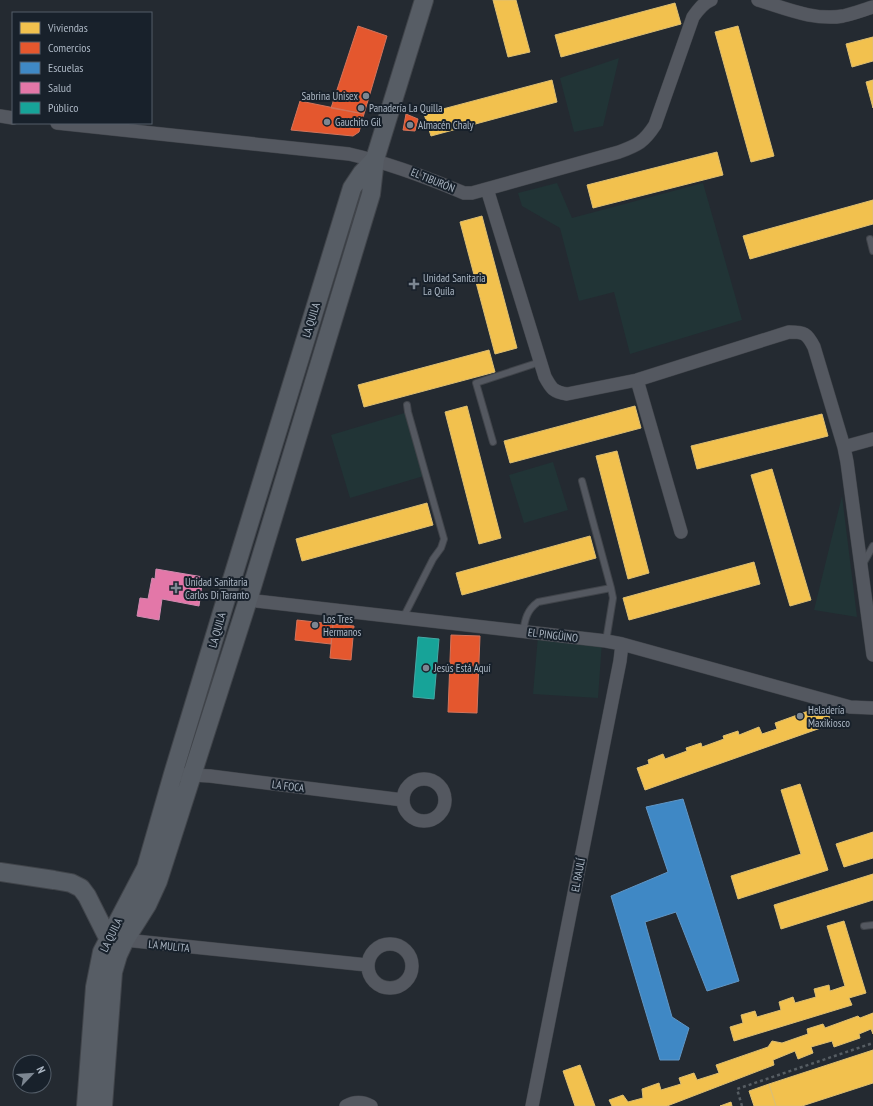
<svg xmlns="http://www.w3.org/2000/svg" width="873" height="1106" viewBox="0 0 873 1106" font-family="'PT Sans Narrow',sans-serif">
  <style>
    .green { fill: #213436 }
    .homes { fill: #f2c14e; stroke: #ddbe71 }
    .shops { fill: #e4572e; stroke: #d3745b }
    .schools { fill: #3f88c5; stroke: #6096c5 }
    .health { fill: #e377a8; stroke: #d28ab0 }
    .public { fill: #17a398; stroke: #44a9a5 }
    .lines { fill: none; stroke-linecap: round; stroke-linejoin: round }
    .lane-casing { stroke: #40444a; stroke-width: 8 }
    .street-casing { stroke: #40444a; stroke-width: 14 }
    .secondary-casing { stroke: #40444a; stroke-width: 20 }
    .path { stroke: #565d63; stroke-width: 2.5; stroke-dasharray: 3 3; stroke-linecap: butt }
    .lane { stroke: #545860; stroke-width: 6 }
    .street { stroke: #545860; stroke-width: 13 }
    .secondary { stroke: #575d65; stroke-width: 18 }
    .poi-dot { fill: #7c8691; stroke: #18212b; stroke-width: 1.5 }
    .labels { text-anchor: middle; stroke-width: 4; stroke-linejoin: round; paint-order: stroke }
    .poi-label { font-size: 11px; fill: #acb7c4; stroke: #18212b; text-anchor: start }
    .street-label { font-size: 11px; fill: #acb7c4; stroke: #18212b }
  </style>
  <rect width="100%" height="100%" fill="#242a31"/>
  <path class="green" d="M619 58 603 126 574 132 560 78Z
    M557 183 572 218 703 183 742 320 630 354 614 292 579 301 560 228 522 206 518 193Z
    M408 412 427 475 350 498 331 435Z
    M553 462 568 510 524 523 509 475Z
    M842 496 857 617 814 610Z
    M538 636 602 642 598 698 533 694Z"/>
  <path class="homes" d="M493 0H516L530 52 508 57Z
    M675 3 681 24 561 57 555 35Z
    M738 26 774 156 751 162 715 32Z
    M873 37V61L852 67 846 44Z
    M552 80 557 102 431 136 424 114Z
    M873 80V108L866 82Z
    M717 152 723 175 593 208 587 185Z
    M873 200V224L750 259 743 236Z
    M482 216 517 348 495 354 460 222Z
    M489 350 495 372 364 407 358 385Z
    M467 406 501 538 479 544 445 412Z
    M635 406 641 428 510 463 504 441Z
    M822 414 828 436 697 469 691 446Z
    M617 451 649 573 628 579 596 456Z
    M772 469 811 600 790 606 751 475Z
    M427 503 433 525 302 561 296 539Z
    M590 536 596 558 462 595 456 573Z
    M754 562 760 584 629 620 623 598Z
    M825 705 832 724 645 790 637 768 649 764 648 760 663 754 665 759 687 751 686 748 701 743 702 747 724 739 723 736 738 731 739 735 759 727 762 734 777 729 775 723Z
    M800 784 828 870 738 899 731 876 801 854 781 790Z
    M873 832V858L844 867 836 844Z
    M873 874V900L781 929 774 905Z
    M844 921 866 993 849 998 852 1005 734 1041 730 1027 743 1023 741 1015 755 1011 757 1017 781 1010 779 1002 793 997 795 1003 816 997 814 989 829 985 830 991 845 986 827 926Z
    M873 1013V1034L871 1029 859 1034 860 1038 834 1047 832 1041 811 1047 813 1053 798 1059 795 1051 773 1060 774 1065 667 1106H612L609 1100 623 1095 628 1102 643 1098 642 1089 659 1083 661 1090 681 1084 679 1078 694 1073 697 1080 719 1073 716 1065 768 1047 772 1041 782 1043 808 1034 807 1029 823 1024 825 1028 858 1016 860 1018Z
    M873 1050V1083L802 1106H776L769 1084Z
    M580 1065 595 1106H575L563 1071Z
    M769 1084 776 1106H754L749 1091Z
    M731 1102 732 1106H720Z"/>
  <path class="shops" d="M358 26 387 36 364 114 331 108Z
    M300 101 364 114 359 132 353 136 291 130Z
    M406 114 418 119 415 131 403 130Z
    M297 620 333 624 331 644 295 640Z
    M333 624 354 626 351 660 330 658Z
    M451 635 480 636 477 713 448 712Z"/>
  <path class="schools" d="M683 799 739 981 707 991 676 912 645 922 672 1017 689 1028 679 1060H660L611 896 668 872 646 807Z"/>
  <path class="health" d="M156 569 203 577 199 606 162 599 159 620 137 616 140 598 148 599 152 578 155 579Z"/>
  <path class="public" d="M418 637 439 639 434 699 413 697Z"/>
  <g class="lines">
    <g class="lane-casing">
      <path id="lane" d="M870 239 873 251
        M493 442 476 383 540 362
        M582 481 611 588 613 598 606 641
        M863 564 873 546
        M403 618 433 559 441 548 444 539 408 412 407 405
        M523 632C525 619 527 610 538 602L611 588
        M864 926 873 925"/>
    </g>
    <g class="street-casing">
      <path id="street" d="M758 0C785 8 814 21 843 16 853 14 863 10 873 7
        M0 116 13 118
        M57 123 349 154C389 163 426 177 464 193H472L619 152C638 145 644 142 655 125L693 17C698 10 703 3 711 0
        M487 189 545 377C551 388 553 392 567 394L637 380 789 332C804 332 807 333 814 347L844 447 847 462 873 655
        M637 380 681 532
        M844 447 873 439
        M248 600 606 641 622 644 850 707 873 708
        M173 774 210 776 403 800
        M403 800a21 21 0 1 1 42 0a21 21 0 1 1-42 0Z
        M125 940 367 965
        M368 966a22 22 0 1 1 44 0a22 22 0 1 1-44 0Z
        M346 1106C355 1101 362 1101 371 1106
        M532 1106 620 661 622 644"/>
    </g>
    <g class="secondary-casing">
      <path id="secondary" d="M0 872 54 880 71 883 81 888 87 896 106 934 119 939
        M86 1106 95 987 102 952 146 868 173 774 226 599 352 188 362 173 375 159
        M103 1106 113 972 118 955 125 940 147 905 158 881 248 600 371 194 375 159 424 0"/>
    </g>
    <path class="path" d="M742 1106 737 1089 873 1043"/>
    <use href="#lane" class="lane"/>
    <use href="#street" class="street"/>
    <use href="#secondary" class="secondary"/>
  </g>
  <g class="poi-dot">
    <circle cx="366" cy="96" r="4"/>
    <circle cx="361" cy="108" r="4"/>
    <circle cx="327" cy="122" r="4"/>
    <circle cx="410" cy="125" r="4"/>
    <path d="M412 278h4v4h4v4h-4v4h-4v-4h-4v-4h4z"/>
    <path d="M174 582h4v4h4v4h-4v4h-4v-4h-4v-4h4z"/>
    <circle cx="315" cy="625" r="4"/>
    <circle cx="426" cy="668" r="4"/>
    <circle cx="800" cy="716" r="4"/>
  </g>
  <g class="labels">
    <g class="poi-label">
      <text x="358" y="100" text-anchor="end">Sabrina Unisex</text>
      <text x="369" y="112">Panadería La Quilla</text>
      <text x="335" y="126">Gauchito Gil</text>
      <text x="418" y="129">Almacén Chaly</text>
      <text x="423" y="282">Unidad Sanitaria<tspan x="423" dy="13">La Quila</tspan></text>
      <text x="185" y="586">Unidad Sanitaria<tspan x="185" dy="13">Carlos Di Taranto</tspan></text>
      <text x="323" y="623">Los Tres<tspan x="323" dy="13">Hermanos</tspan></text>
      <text x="434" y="672">Jesús Está Aquí</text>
      <text x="808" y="714">Heladería<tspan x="808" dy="13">Maxikiosco</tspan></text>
    </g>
    <g class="street-label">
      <text transform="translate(433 180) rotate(22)" y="4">EL TIBURÓN</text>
      <text transform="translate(311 320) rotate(-73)" y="4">LA QUILA</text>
      <text transform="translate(217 630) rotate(-74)" y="4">LA QUILA</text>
      <text transform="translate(553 635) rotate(7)" y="4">EL PINGÜINO</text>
      <text transform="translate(288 786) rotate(7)" y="4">LA FOCA</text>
      <text transform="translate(578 875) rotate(-79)" y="4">EL RAULÍ</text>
      <text transform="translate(111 935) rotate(-64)" y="4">LA QUILA</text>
      <text transform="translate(169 946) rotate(6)" y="4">LA MULITA</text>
    </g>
  </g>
  <rect x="12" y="12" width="140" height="112" fill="#18212b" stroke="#535d68"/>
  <rect x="20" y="22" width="20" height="12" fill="#f2c14e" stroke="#535d68"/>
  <text x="48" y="32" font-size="12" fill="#acb7c4">Viviendas</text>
  <rect x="20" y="42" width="20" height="12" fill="#e4572e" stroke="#535d68"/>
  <text x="48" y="52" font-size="12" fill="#acb7c4">Comercios</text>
  <rect x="20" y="62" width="20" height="12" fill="#3f88c5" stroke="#535d68"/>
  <text x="48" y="72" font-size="12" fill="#acb7c4">Escuelas</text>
  <rect x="20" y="82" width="20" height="12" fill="#e377a8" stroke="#535d68"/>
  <text x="48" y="92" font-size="12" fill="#acb7c4">Salud</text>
  <rect x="20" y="102" width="20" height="12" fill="#17a398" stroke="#535d68"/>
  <text x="48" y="112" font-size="12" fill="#acb7c4">Público</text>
  <g transform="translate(32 1074) rotate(65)"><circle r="19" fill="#18212b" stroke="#535d68"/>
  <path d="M0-3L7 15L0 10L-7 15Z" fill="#7c8691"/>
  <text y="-6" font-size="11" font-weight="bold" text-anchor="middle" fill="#acb7c4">N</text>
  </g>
</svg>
